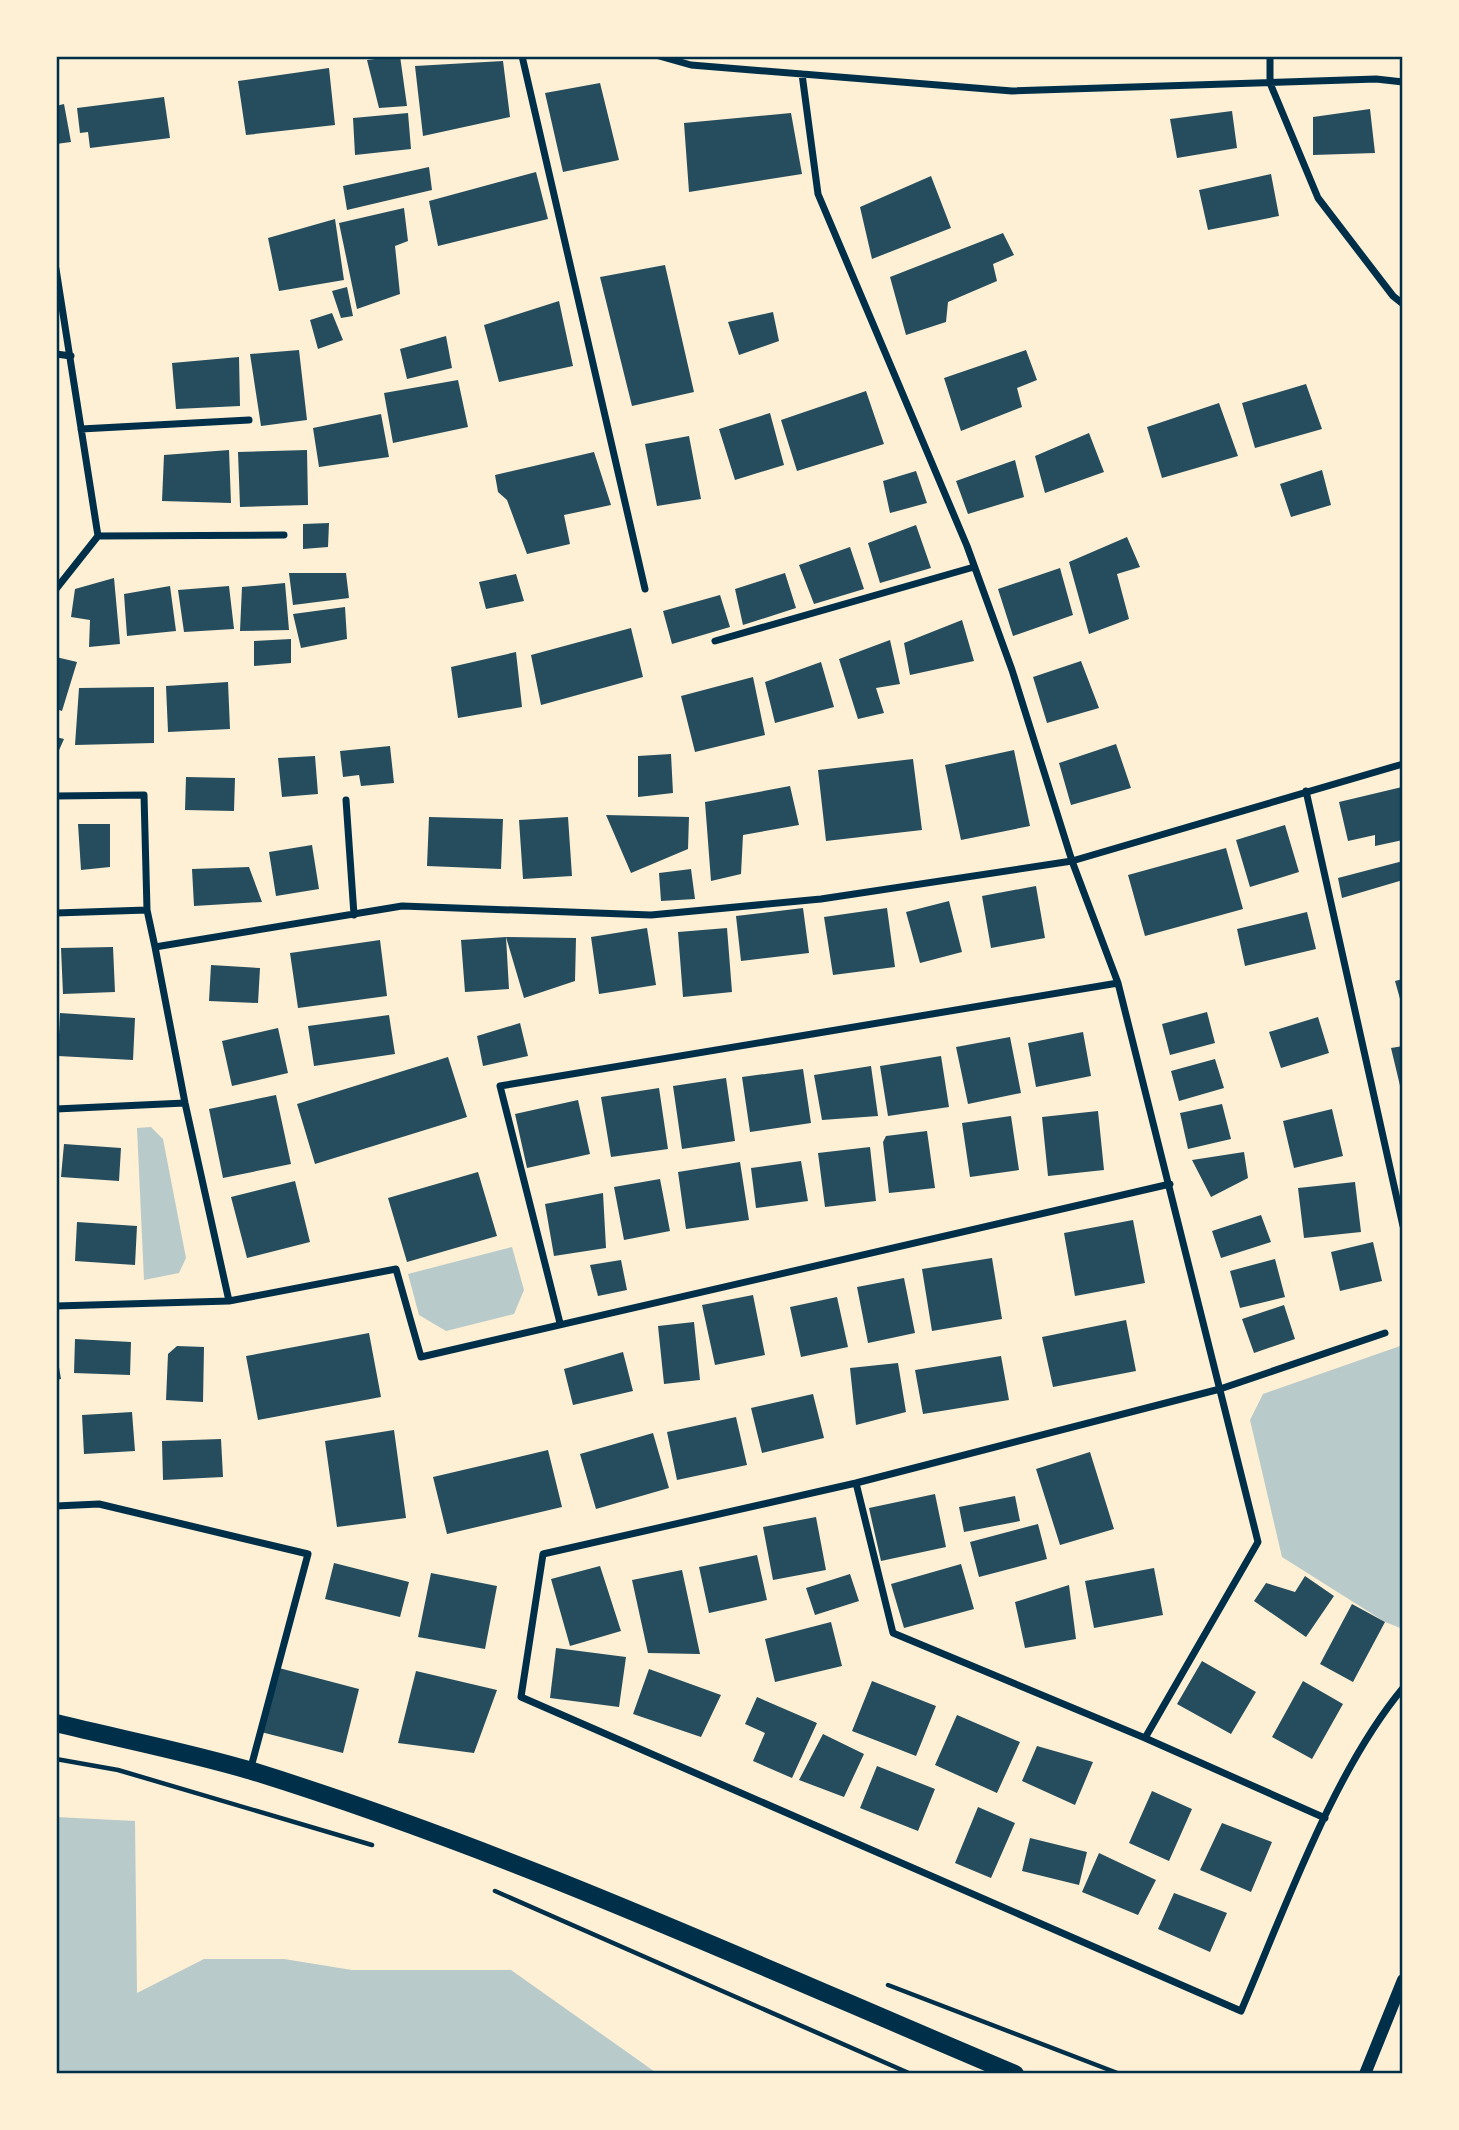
<svg xmlns="http://www.w3.org/2000/svg" width="1459" height="2130" viewBox="0 0 1459 2130" font-family="Roboto,sans-serif">
  <style>
    .green { fill: #b9caca }
    .building { fill: #264d5e }
    .lines { fill: none; stroke-linecap: round; stroke-linejoin: round }
    .path { stroke: #003049; stroke-width: 4.5 }
    .minor { stroke: #003049; stroke-width: 7 }
    .tertiary { stroke: #003049; stroke-width: 12 }
    .primary { stroke: #003049; stroke-width: 18 }
    .neatline { fill: none; stroke: #003049; stroke-width: 2.5 }
  </style>
  <rect width="100%" height="100%" fill="#fdf0d5"/>
  <path class="green" d="M151 1127 163 1139 186 1258 179 1273 144 1280 137 1128Z
    M512 1247 524 1290 514 1314 446 1331 419 1315 408 1274Z
    M1403 1345V1629L1385 1622 1282 1557 1250 1420 1263 1394Z
    M56 1817 135 1821 137 1993 204 1959H284L352 1970H511L658 2074H56Z"/>
  <path class="building" d="M400 56 407 106 379 108 367 60Z
    M503 61 510 117 423 136 415 66Z
    M329 68 335 125 246 135 238 81Z
    M600 83 619 160 563 172 545 93Z
    M164 97 170 138 90 148 88 132 80 133 77 108Z
    M64 104 71 142 56 144V106Z
    M1370 109 1375 153 1313 155V117Z
    M1232 111 1237 148 1177 158 1170 119Z
    M408 113 411 149 355 155 353 118Z
    M791 113 802 174 689 192 684 123Z
    M429 167 432 190 347 210 343 186Z
    M536 172 548 219 438 246 429 201Z
    M1271 174 1279 216 1208 230 1199 190Z
    M931 176 951 228 872 259 860 207Z
    M404 208 408 241 395 246 400 294 357 309 339 223Z
    M335 219 344 280 279 291 268 238Z
    M1003 233 1014 255 993 264 997 281 948 302 946 322 906 335 890 277Z
    M665 265 694 392 632 406 600 277Z
    M347 287 353 316 341 318 332 291Z
    M559 301 573 366 499 382 484 325Z
    M773 312 779 341 739 355 728 322Z
    M332 313 343 340 318 349 310 320Z
    M446 336 452 368 407 379 400 349Z
    M299 350 307 420 261 426 250 354Z
    M1026 350 1037 380 1017 388 1022 407 961 431 944 378Z
    M239 357 240 406 176 409 172 363Z
    M458 380 468 427 393 443 384 393Z
    M1306 384 1322 429 1255 448 1242 403Z
    M866 391 884 444 797 471 781 420Z
    M1219 403 1238 456 1162 478 1147 427Z
    M770 413 784 465 735 480 719 429Z
    M381 414 389 457 319 467 313 428Z
    M1089 433 1104 472 1045 493 1035 456Z
    M689 436 701 499 657 506 645 444Z
    M229 450 231 503 162 501 164 455Z
    M307 450 308 505 240 507 238 452Z
    M594 452 611 505 564 515 570 544 527 554 507 500 498 492 495 475Z
    M1015 460 1024 497 968 514 956 481Z
    M1322 470 1331 505 1291 517 1280 484Z
    M916 471 927 503 890 513 883 481Z
    M329 523 328 547 303 549V524Z
    M916 525 931 568 880 583 868 543Z
    M1127 537 1140 567 1117 574 1129 619 1089 634 1069 562Z
    M850 547 864 589 814 604 799 565Z
    M1060 568 1073 615 1013 636 998 589Z
    M289 573H346L349 598 293 605Z
    M785 573 796 608 743 625 735 589Z
    M516 574 524 601 486 609 479 582Z
    M114 578 120 644 89 647 90 620 71 617 75 589Z
    M285 583 289 630 240 631 242 587Z
    M170 586 176 631 127 636 124 594Z
    M229 586 234 629 184 632 178 590Z
    M720 595 730 627 672 644 663 611Z
    M345 607 347 639 301 648 293 614Z
    M962 620 974 661 910 675 904 643Z
    M631 628 643 677 541 705 531 655Z
    M291 639V663L254 666V641Z
    M890 640 900 684 876 688 884 713 858 719 839 659Z
    M516 652 522 707 458 718 451 667Z
    M56 657 77 662 62 711 56 709Z
    M1081 661 1099 708 1047 723 1033 677Z
    M821 662 834 707 775 723 765 682Z
    M753 677 765 735 695 752 681 696Z
    M228 682 230 729 168 732 166 686Z
    M154 687V743L75 745 79 688Z
    M56 737 64 739 56 757Z
    M1116 744 1131 788 1071 805 1059 763Z
    M390 746 394 783 361 786 359 775 343 777 340 751Z
    M1014 750 1030 826 961 840 945 765Z
    M671 754 673 793 638 797V756Z
    M315 756 318 794 282 797 278 758Z
    M913 759 922 830 826 841 818 770Z
    M186 777 235 778 234 811 185 810Z
    M790 786 799 825 743 835 741 874 711 881 705 802Z
    M1402 787 1403 840 1375 846V835L1348 841 1339 802Z
    M606 815 689 817 688 849 631 873Z
    M429 817 503 819 501 869 427 866Z
    M568 817 572 876 523 879 519 820Z
    M78 824H110V867L81 870Z
    M1285 825 1299 872 1250 887 1236 840Z
    M312 845 319 889 276 896 269 852Z
    M1226 848 1243 909 1145 936 1128 875Z
    M1403 861V880L1342 898 1338 878Z
    M249 867 262 902 194 906 192 869Z
    M691 869 695 899 661 901 659 873Z
    M1036 886 1045 938 991 948 982 896Z
    M949 901 962 952 920 963 906 912Z
    M803 908 809 953 741 961 736 916Z
    M887 908 895 967 833 975 824 917Z
    M1307 912 1316 949 1245 966 1237 929Z
    M647 928 656 985 599 994 591 937Z
    M727 928 732 992 683 997 678 932Z
    M506 937 509 989 465 992 461 940 506 937 576 938 575 981 524 998Z
    M380 940 387 996 298 1008 290 953Z
    M113 947 115 992 63 994 61 948Z
    M211 965 260 968 258 1003 209 1001Z
    M1403 979V1006H1402L1395 981Z
    M1207 1012 1215 1043 1170 1055 1162 1024Z
    M60 1013 135 1018 133 1060 58 1056Z
    M389 1015 395 1054 314 1066 308 1026Z
    M1318 1017 1329 1053 1281 1068 1269 1032Z
    M520 1023 528 1056 483 1066 477 1036Z
    M278 1028 288 1073 232 1086 222 1041Z
    M1083 1032 1091 1076 1036 1087 1028 1043Z
    M1010 1037 1021 1093 968 1104 956 1047Z
    M1403 1046V1094H1402L1391 1048Z
    M941 1056 949 1107 888 1116 880 1066Z
    M448 1057 467 1117 315 1164 297 1104Z
    M1215 1059 1224 1088 1179 1101 1171 1071Z
    M871 1066 878 1116 822 1120 814 1075Z
    M803 1069 811 1123 750 1132 742 1077Z
    M726 1078 735 1141 682 1149 673 1086Z
    M659 1088 668 1149 611 1157 601 1097Z
    M276 1095 291 1164 223 1178 209 1109Z
    M578 1100 590 1154 527 1168 515 1114Z
    M1222 1104 1231 1139 1188 1149 1180 1113Z
    M1332 1109 1343 1156 1294 1168 1283 1121Z
    M1098 1111 1104 1170 1048 1176 1042 1117Z
    M1011 1116 1019 1170 970 1177 962 1123Z
    M927 1131 935 1188 889 1193 883 1142 886 1136Z
    M64 1144 121 1148 119 1181 61 1177Z
    M870 1147 876 1201 825 1207 818 1153Z
    M1244 1152 1248 1178 1211 1197 1192 1160Z
    M801 1161 808 1201 756 1208 751 1168Z
    M740 1162 749 1220 686 1229 678 1172Z
    M478 1172 497 1236 407 1262 388 1198Z
    M660 1179 670 1231 624 1240 614 1187Z
    M295 1181 310 1242 247 1258 231 1197Z
    M1355 1182 1361 1232 1304 1238 1298 1188Z
    M603 1193 606 1248 554 1256 545 1204Z
    M1261 1215 1271 1242 1221 1258 1212 1231Z
    M1133 1220 1145 1283 1075 1296 1064 1233Z
    M77 1222 137 1226 135 1265 75 1261Z
    M1373 1242 1382 1281 1340 1291 1331 1252Z
    M992 1258 1002 1319 932 1331 922 1269Z
    M1275 1259 1285 1297 1240 1308 1230 1271Z
    M621 1260 627 1290 598 1296 590 1265Z
    M904 1278 915 1333 868 1343 857 1287Z
    M753 1295 765 1355 715 1365 702 1305Z
    M837 1297 848 1347 801 1357 790 1307Z
    M1284 1305 1295 1339 1254 1353 1242 1319Z
    M1126 1320 1136 1371 1053 1387 1042 1337Z
    M694 1322 700 1380 664 1384 658 1326Z
    M369 1333 381 1397 258 1420 246 1356Z
    M75 1339 131 1342 130 1375 74 1373Z
    M177 1346 204 1347 203 1402 166 1400 168 1354Z
    M56 1350 61 1379 56 1380Z
    M623 1352 633 1391 573 1405 564 1369Z
    M1001 1356 1009 1400 923 1414 915 1370Z
    M898 1363 906 1412 856 1425 850 1368Z
    M813 1394 824 1438 762 1453 751 1408Z
    M132 1412 135 1451 84 1454 82 1415Z
    M736 1417 747 1465 677 1480 667 1432Z
    M394 1430 406 1518 337 1527 325 1441Z
    M653 1433 669 1488 596 1509 580 1454Z
    M221 1439 223 1477 163 1480 162 1441Z
    M548 1450 562 1507 447 1534 433 1477Z
    M1090 1452 1114 1529 1060 1545 1036 1469Z
    M935 1494 946 1547 881 1561 869 1508Z
    M1015 1496 1020 1521 964 1532 959 1507Z
    M816 1517 826 1570 773 1580 763 1527Z
    M1038 1524 1047 1559 979 1577 970 1542Z
    M757 1555 767 1600 709 1613 699 1567Z
    M334 1563 409 1582 400 1617 325 1599Z
    M961 1564 974 1609 904 1628 891 1584Z
    M600 1566 621 1631 570 1646 551 1579Z
    M1154 1568 1163 1615 1094 1628 1085 1581Z
    M682 1570 700 1654 648 1653 632 1580Z
    M431 1573 497 1586 485 1649 418 1637Z
    M850 1574 859 1601 815 1615 806 1588Z
    M1305 1576 1334 1596 1306 1637 1254 1601 1266 1583 1295 1592Z
    M1069 1585 1076 1639 1025 1648 1015 1602Z
    M1352 1604 1385 1622 1353 1682 1320 1664Z
    M831 1622 842 1666 775 1682 765 1639Z
    M556 1648 626 1657 619 1707 550 1698Z
    M1202 1661 1256 1692 1231 1734 1177 1704Z
    M279 1668 359 1689 343 1753 261 1732Z
    M649 1669 721 1695 701 1737 633 1714Z
    M416 1671 497 1690 474 1753 398 1743Z
    M872 1681 936 1706 916 1756 852 1731Z
    M1303 1681 1343 1704 1312 1759 1272 1737Z
    M757 1697 817 1723 792 1778 753 1761 765 1733 745 1724Z
    M957 1715 1020 1742 997 1793 935 1765Z
    M823 1734 864 1754 844 1797 799 1780Z
    M1037 1746 1093 1762 1075 1805 1022 1781Z
    M877 1766 935 1789 918 1831 860 1808Z
    M1152 1791 1192 1809 1169 1861 1129 1843Z
    M978 1807 1015 1823 991 1878 955 1863Z
    M1222 1823 1272 1842 1251 1892 1200 1870Z
    M1030 1838 1087 1852 1079 1885 1022 1871Z
    M1099 1853 1156 1880 1138 1915 1082 1892Z
    M1174 1893 1227 1913 1210 1952 1158 1929Z"/>
  <g class="lines">
    <path class="path" d="M56 1759 118 1770 372 1845
      M495 1891 911 2074
      M888 1985 1120 2074"/>
    <path class="minor" d="M522 56 645 589
      M659 56 691 65 1012 91 1376 79 1403 82
      M1270 56V83L1318 198 1393 296 1403 304
      M802 74 818 194 967 546 1012 670 1072 861 821 899 651 915 402 906 155 947 185 1103 229 1301 396 1269 421 1357 1170 1184
      M56 269 98 536
      M56 354 71 356
      M81 429 249 420
      M56 589 98 536 284 535
      M715 641 974 567
      M1306 791 1403 1226
      M56 796 144 795 147 910
      M346 800 354 915
      M56 913 147 910 155 947
      M56 1109 185 1103
      M56 1306 229 1301
      M560 1323 500 1086 1118 983
      M1385 1333 1220 1389 856 1483 543 1554 521 1697 1241 2011C1285 1909 1333 1772 1403 1688
      M856 1483 893 1633 1145 1738
      M56 1506 99 1504 308 1554 250 1771
      M1325 1818 1145 1738 1258 1542 1118 983 1072 861 1403 764"/>
    <path class="tertiary" d="M1365 2074 1403 1980"/>
    <path class="primary" d="M56 1723C121 1739 188 1752 252 1771 513 1852 763 1968 1015 2074"/>
  </g>
  <rect width="1459" height="2130" fill="none" stroke="#fdf0d5" stroke-width="116"/>
  <rect x="58" y="58" width="1343" height="2014" class="neatline"/>
</svg>
